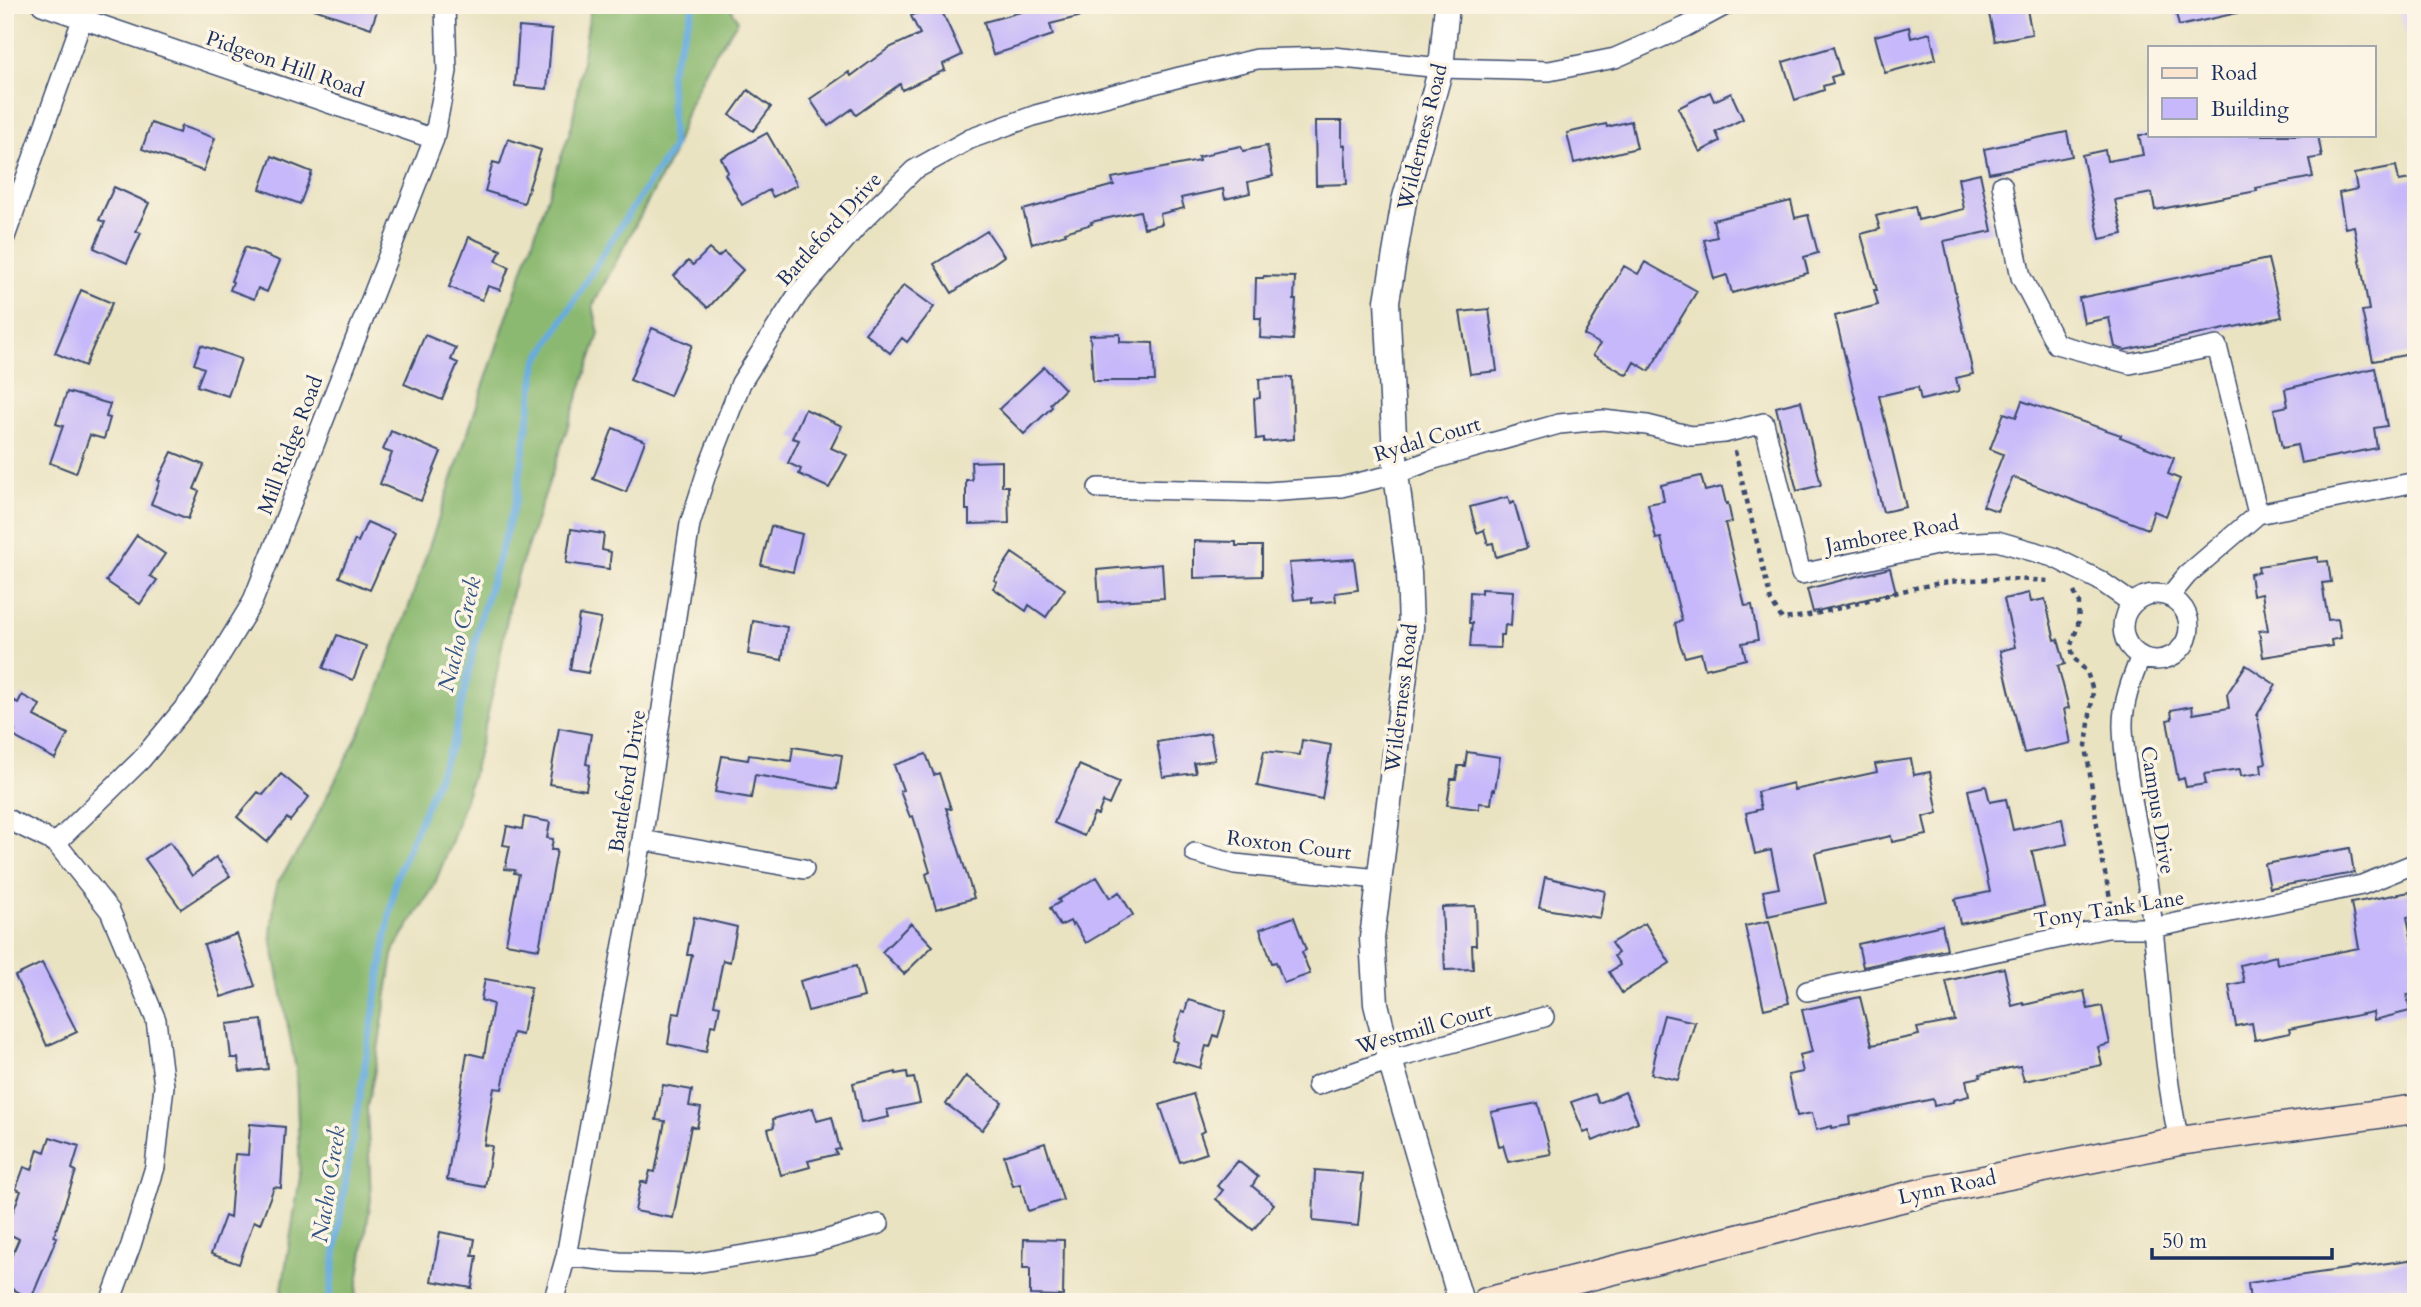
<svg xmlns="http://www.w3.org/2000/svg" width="2421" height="1307" viewBox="0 0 2421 1307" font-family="Cardo,serif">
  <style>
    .built { fill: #e1d4f4 }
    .forest { fill: #8cb971; stroke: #547468; stroke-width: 2 }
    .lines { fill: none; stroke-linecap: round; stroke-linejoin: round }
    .stream { stroke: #68acdd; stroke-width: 7 }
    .building { fill: #c6b8fa }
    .minor-casing { stroke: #3a4a6d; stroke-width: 22 }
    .tertiary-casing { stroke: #3a4a6d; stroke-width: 27 }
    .secondary-casing { stroke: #3a4a6d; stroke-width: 31 }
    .path { stroke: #3a4a6d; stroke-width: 4.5; stroke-dasharray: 5 5; stroke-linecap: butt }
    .minor { stroke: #fff; stroke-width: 19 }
    .tertiary { stroke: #fff; stroke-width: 24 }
    .secondary { stroke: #fce5cf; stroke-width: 28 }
    .labels { text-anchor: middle; stroke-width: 7; stroke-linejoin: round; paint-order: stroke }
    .street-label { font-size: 21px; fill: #1b2f5e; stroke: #fcf5e5 }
    .water-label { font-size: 23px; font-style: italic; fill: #325484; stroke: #fcf5e5 }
  </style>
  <rect width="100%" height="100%" fill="#fcf5e5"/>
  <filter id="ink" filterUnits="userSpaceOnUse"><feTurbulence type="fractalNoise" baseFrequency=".0143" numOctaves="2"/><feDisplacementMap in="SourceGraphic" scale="14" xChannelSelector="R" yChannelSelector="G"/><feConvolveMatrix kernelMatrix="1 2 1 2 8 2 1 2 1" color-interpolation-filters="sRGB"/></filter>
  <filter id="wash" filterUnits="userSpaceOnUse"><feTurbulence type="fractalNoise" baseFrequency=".00686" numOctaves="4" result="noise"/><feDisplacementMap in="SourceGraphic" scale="28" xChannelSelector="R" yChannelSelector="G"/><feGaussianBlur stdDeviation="1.57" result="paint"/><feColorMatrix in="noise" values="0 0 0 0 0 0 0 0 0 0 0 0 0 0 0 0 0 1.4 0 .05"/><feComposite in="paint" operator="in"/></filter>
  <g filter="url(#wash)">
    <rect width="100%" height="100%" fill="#eae3c2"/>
    <path class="built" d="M2398 5H2416V71L2405 31Z"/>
    <path class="forest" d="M591 5H729L738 21 712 58 689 105 672 156 593 305 599 334 512 592 494 688 473 774 452 841 433 888 394 949 374 1075 367 1107 371 1199 355 1302H280L300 1177 296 1070 271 935 276 885 302 845 371 710 408 609 572 125Z"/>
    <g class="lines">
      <path class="stream" d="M329 1302 342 1203 396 878 454 739 481 616 516 500 537 362 612 239 673 147 670 72 694 5"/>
    </g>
    <g id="blocks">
      <path class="building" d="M314 5H379L371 28 314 9Z
        M934 5H939L962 55 943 64 945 70 902 90 900 84 856 115 852 109 828 126 810 99 849 72 851 76 889 48 920 34 911 16Z
        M1047 5H1098V12L1050 24 1053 35 993 55 984 22Z
        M1987 5H2026L2032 34 1995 41Z
        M2174 5H2236L2237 13 2179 26Z
        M519 27 552 30 547 89 515 86Z
        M1909 27 1911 38 1930 33 1936 59 1885 73 1875 36Z
        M1833 47 1841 74 1831 77 1833 83 1823 86 1824 90 1795 100 1783 62Z
        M748 90 771 107 753 131 730 115Z
        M1710 92 1714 101 1731 93 1743 119 1716 132 1720 141 1700 152 1678 108Z
        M1315 121H1342V145H1345L1347 184 1316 185Z
        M1631 121 1637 148 1574 163 1567 133 1606 124 1607 127Z
        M151 123 179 133 181 126 215 138 203 171 142 149Z
        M2067 132 2072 156 1989 173 1984 149Z
        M767 133 797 185 773 197 769 190 742 205 725 174 728 172 721 158Z
        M2139 135H2318L2322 157 2309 159 2313 177 2256 188 2257 191 2155 210 2152 193 2115 200 2123 234 2100 239 2082 155 2105 150 2107 161 2143 155Z
        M508 139 541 150 524 203 485 191 493 162 500 164Z
        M1241 146 1243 151 1267 146 1273 176 1248 182 1250 193 1225 199 1223 189 1181 198 1184 208 1160 214 1162 224 1144 228 1140 211 1091 222 1092 224 1065 232 1066 234 1032 244 1023 210 1114 185 1112 178 1199 161 1198 157 1212 154V152Z
        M272 156 312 172 300 204 260 189Z
        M2396 166 2399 181 2416 178V353L2373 361 2362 311 2369 310 2354 226 2345 228 2339 193 2357 189 2354 174Z
        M1980 173 1992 231 1944 241 1973 374 1956 378 1959 391 1921 400 1918 387 1879 396 1906 507 1883 512 1835 316 1878 305 1874 290H1877L1861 234 1880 229 1876 216 1915 206 1918 220 1964 209 1958 178Z
        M114 187 149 203 136 231 141 233 127 263 94 248 105 222 99 220Z
        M1791 201 1795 218 1808 215 1818 253 1804 257 1808 273 1732 293 1727 275 1714 279 1704 240 1717 237 1713 220Z
        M987 231 1004 256 952 293 934 264Z
        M469 237 501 250 496 261 509 267 500 290 488 286 482 300 449 287Z
        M245 247 280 261 267 292 258 288 254 299 230 290 233 282 231 281Z
        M709 249 718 257 724 252 743 270 708 308 674 276 688 261 693 265Z
        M2268 259 2282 317 2125 350 2115 347 2109 318 2084 323 2079 298Z
        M1645 262 1697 291 1649 371 1634 362 1627 375 1593 355 1600 344 1584 335 1624 266 1638 274Z
        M1264 276 1295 277 1294 300H1296L1293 340 1260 338 1261 318H1255L1256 278H1263Z
        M904 285 934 307 907 342 902 338 890 353 865 333Z
        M81 290 112 303 85 366 55 353Z
        M1489 309 1497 371 1470 374 1460 312Z
        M652 328 692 345 670 396 630 380Z
        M1120 334V342L1153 343 1155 381H1093L1090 335Z
        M425 335 456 348 451 360 458 363 442 400 404 384Z
        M201 345 241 359 228 396 197 386 204 368 194 364Z
        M1044 367 1065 389 1050 404 1052 407 1024 434 999 409Z
        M2375 368 2387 426 2374 428 2377 448 2301 463 2297 445 2282 448 2274 409 2288 406 2285 389Z
        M1292 377 1294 439 1264 442V438L1256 439 1254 399 1260 398 1259 379Z
        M67 392 110 404 106 417 110 418 104 439 90 435 76 473 50 463 63 426 56 424Z
        M1801 401 1821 485 1797 491 1776 407Z
        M2022 401 2121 435 2120 437 2174 458 2168 474 2180 479 2166 516 2154 511 2148 529 2013 477 1997 511 1983 506 2003 454 1990 449 2004 413 2016 417Z
        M805 409 842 426 831 448 847 455 829 488 799 474 801 469 788 463 799 440 792 438Z
        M613 428 645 441 626 492 593 479Z
        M391 431 441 452 421 501 380 484 392 453 383 450Z
        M172 452 204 465 194 489 199 491 188 519 151 504 160 481 158 480Z
        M1002 461V486H1008L1009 523 969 524V510H966V480H972L971 462Z
        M1701 476 1705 491 1722 487 1726 504 1728 503 1732 522 1725 523 1745 606 1752 605 1758 640 1742 643 1746 659 1705 669 1701 653 1685 657 1679 642 1675 623 1682 621 1661 538 1656 539 1648 504 1664 501 1661 485Z
        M1508 497 1510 504 1514 502 1527 548 1496 557 1493 543 1488 544 1484 530 1477 533 1470 507Z
        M367 522 395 534 370 590 339 577 355 540 358 542Z
        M771 526 802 534 793 572 761 565Z
        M571 529 604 534 602 550 611 552 609 569 566 563Z
        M137 535 165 554 150 576 157 580 140 604 106 581Z
        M1194 541 1236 542V546H1262V576L1194 578Z
        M1012 553 1065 589 1046 617 1029 605 1026 611 993 588 997 582 994 580Z
        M2318 557V562L2328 561 2331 582 2322 583 2328 620 2338 619 2341 638 2331 640 2332 646 2263 657 2259 631 2268 630 2262 593 2253 595 2250 574 2259 572 2258 566Z
        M1354 559 1358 590 1335 593 1336 601 1312 603V598L1294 600 1289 563Z
        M1162 564 1164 598 1099 602 1097 570Z
        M1890 568 1896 592 1813 612 1807 589Z
        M1481 589 1513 591 1511 626 1505 625 1504 635H1500V648L1470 647 1472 623H1469L1470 592 1481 593Z
        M2029 593 2031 602 2045 599 2055 640 2058 639 2065 664 2058 666 2069 708 2064 709 2071 743 2024 753 2000 651 2015 647 2004 599Z
        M579 615 601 619 588 673 570 670Z
        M753 621 787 627 782 660 748 654Z
        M337 635 366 646 353 680 323 668Z
        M2246 665 2276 685 2257 715 2266 763 2261 764 2262 773 2241 776 2240 769 2204 774 2206 784 2186 787 2184 778 2178 780 2167 720 2172 719 2171 710 2192 706 2193 714 2229 708 2227 694Z
        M22 695 40 705 34 716 68 734 55 759 18 739 13 735 15 731 5 726V720L15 701 18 703Z
        M559 728 591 734 586 764 590 765 586 790 549 784Z
        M1210 733 1215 760 1194 763 1196 773 1163 777 1157 742Z
        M1302 740 1331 745 1322 799 1257 786 1264 751 1300 755Z
        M793 747 842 755 837 789 755 775 751 798 715 792 722 756 748 760 749 755 791 761Z
        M1467 752 1500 757 1495 790 1493 789 1491 804 1479 803V809L1447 805 1451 779H1456L1458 766H1465Z
        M926 754 934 775 939 773 951 809 946 808 974 898 936 909 926 874 930 872 913 816 910 817 900 791 903 790 894 765Z
        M1911 759 1914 775 1930 772 1938 813 1923 817 1927 835 1892 842 1891 836 1815 853 1826 903 1768 916 1763 891 1779 888 1771 850 1755 854 1746 813 1761 809 1757 792 1793 783 1794 790 1877 772 1875 764Z
        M1079 765 1119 782 1109 805 1103 802 1098 815 1094 814 1084 836 1054 823Z
        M281 774 309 797 290 821 287 818 267 842 237 817 258 792 263 795Z
        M1986 786 1990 802 2006 799 2013 830 2062 819 2067 844 2032 851 2044 906 1960 924 1955 899 1990 892 1968 790Z
        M524 817 550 822 547 838 553 839 551 850H557L539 949 506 943 519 874 514 873 515 870 505 869 510 846 503 845 507 826 522 829Z
        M170 842 192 876 216 857 230 876 181 909 145 859Z
        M2350 848 2354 873 2270 888 2265 864Z
        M1097 877 1110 898 1119 892 1133 915 1086 943 1074 923 1072 925 1070 921 1060 926 1050 908 1060 902 1058 900Z
        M1545 877 1605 891 1600 918 1539 908Z
        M2410 892 2415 916 2407 917 2416 961V994L2407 995 2410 1011 2374 1020 2373 1012 2289 1029 2290 1033 2255 1040 2252 1023 2236 1026 2229 985 2244 982 2240 965 2276 956 2277 964 2359 948 2351 903Z
        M1475 906 1476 945H1472L1473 969 1445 970 1442 907Z
        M694 917 737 927 730 962 723 960 714 1005 720 1006 716 1026 711 1025 706 1052 668 1044 673 1013 680 1014 692 955H687Z
        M1294 917 1306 950 1302 952 1310 974 1284 983 1276 962 1272 963 1260 929Z
        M1769 921 1789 1003 1764 1009 1745 926Z
        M911 923 933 946 904 974 882 952Z
        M1645 923 1670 963 1622 993 1609 972 1620 965 1614 956 1618 953 1611 943Z
        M1942 925 1947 949 1863 967 1858 944Z
        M237 934 255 986 221 997 204 945Z
        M42 963 77 1032 47 1046 15 976Z
        M856 966 864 997 808 1011 800 981Z
        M2004 968 2012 1006 2023 1003 2024 1005 2084 991 2088 1009 2102 1006 2110 1044 2098 1047 2102 1065 2024 1081 2020 1066 1980 1074 1981 1077 1966 1080 1969 1096 1953 1100V1102L1934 1106 1933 1099 1900 1106 1849 1117 1850 1125 1832 1128V1126L1816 1130 1812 1113 1797 1116 1788 1075 1803 1072 1799 1055 1812 1052 1802 1010 1860 997 1872 1045 1919 1035 1917 1028 1955 1021 1946 981Z
        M485 979 531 987 522 1035 513 1033 502 1089 494 1088 484 1145 492 1146 485 1187 447 1180 467 1053 484 1057 493 1004 481 1000Z
        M1188 1000 1226 1011 1218 1037 1214 1035 1210 1047 1206 1046 1200 1068 1172 1060 1178 1042 1173 1040 1182 1011 1185 1012Z
        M1664 1015 1695 1022 1678 1080 1651 1074 1656 1053 1654 1052Z
        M262 1020 268 1069 240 1072 238 1058H231L227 1024Z
        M896 1072V1074L907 1072 908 1079 914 1078 920 1103 887 1110 889 1117 861 1123 853 1083Z
        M966 1076 1002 1102 982 1130 946 1104Z
        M663 1085 692 1090 689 1106 701 1108 697 1128 691 1126 673 1218 635 1211 641 1181 647 1183 650 1171 655 1172 665 1121 656 1120Z
        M1625 1092 1638 1122 1593 1141 1589 1131 1584 1133 1571 1102 1595 1094 1599 1103Z
        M1193 1094 1205 1131 1200 1133 1207 1153 1180 1162 1160 1105Z
        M1538 1103 1551 1154 1508 1162 1503 1145 1499 1146 1491 1112Z
        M813 1108 817 1121 832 1117 840 1149 835 1150 837 1154 808 1161 810 1167 781 1175 768 1129 774 1127 773 1119Z
        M250 1124 285 1127 281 1188 274 1187 260 1224 254 1221 239 1264 211 1254 225 1216 230 1218 235 1154 248 1155Z
        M50 1137 79 1146 72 1169 76 1171 54 1236 57 1237 31 1299 5 1285V1271L19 1239 5 1232 21 1191 16 1189 24 1167 32 1170 38 1149 45 1152Z
        M1045 1143 1063 1200 1028 1211 1020 1184 1013 1186 1004 1156Z
        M1238 1161 1258 1177 1252 1186 1274 1204 1253 1230 1216 1199 1223 1190 1217 1186Z
        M1315 1170 1363 1174 1358 1226 1313 1221Z
        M440 1232 475 1239 472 1256H477L472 1288 431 1281Z
        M1024 1239 1064 1240 1063 1296 1030 1295V1268H1023Z
        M2416 1259V1302H2250L2248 1283Z"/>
    </g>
  </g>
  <g filter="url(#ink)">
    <use href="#blocks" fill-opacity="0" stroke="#3a4a6d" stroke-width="2"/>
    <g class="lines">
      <g class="minor-casing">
        <path id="minor" d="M42 5 434 139
          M2002 185 2021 277 2056 344 2130 364 2217 346 2258 514
          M5 237 82 20
          M1098 488 1267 492 1341 487 1396 474 1434 459 1559 424 1603 420 1647 425 1691 436 1724 433 1764 423 1801 574 1941 544 1997 541 2053 557 2099 580 2132 603
          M2123 627a33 33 0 1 1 66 0a33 33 0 1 1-66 0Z
          M2169 597 2187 575 2258 514 2416 482
          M2141 656C2132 678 2122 704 2123 728 2125 779 2139 830 2147 881 2160 967 2160 1055 2179 1141
          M5 818 56 843 110 911 156 1020 164 1086 155 1167 131 1245 110 1302
          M642 840 804 869
          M56 843 141 760 199 690 252 603 434 139 447 71 445 5
          M1195 853 1235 864 1378 879
          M1807 991 2107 928H2152L2362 885 2416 863
          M1317 1085 1390 1060 1544 1017
          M566 1256 619 1262 690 1264 811 1244 879 1224
          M553 1302 566 1256 642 840 690 524 708 468 741 383 798 294 859 224 914 170 970 139 1036 115 1180 77 1257 59 1333 57 1441 68 1549 71 1615 58 1685 27 1726 5"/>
      </g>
      <g class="tertiary-casing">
        <path id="tertiary" d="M1447 5 1441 68 1404 201 1387 301 1396 474 1409 573 1411 627 1372 938 1376 1004 1390 1060 1461 1302"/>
      </g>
      <g class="secondary-casing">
        <path id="secondary" d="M1486 1302 1929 1191 2179 1141 2416 1109"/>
      </g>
      <path class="path" d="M1735 451 1771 601 1782 619C1833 614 1880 594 1930 585 1967 578 2011 578 2049 581
        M2074 592 2079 603 2078 626 2071 645 2073 657 2087 672 2093 691 2086 746 2101 853 2112 908"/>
      <use href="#minor" class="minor"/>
      <use href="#tertiary" class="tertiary"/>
      <use href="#secondary" class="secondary"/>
    </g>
  </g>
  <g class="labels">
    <g class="street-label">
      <text transform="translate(285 64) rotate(19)" y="7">Pidgeon Hill Road</text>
      <text transform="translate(1422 137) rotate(-76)" y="7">Wilderness Road</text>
      <text transform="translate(829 229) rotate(-48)" y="7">Battleford Drive</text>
      <text transform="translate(1427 439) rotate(-17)" y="7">Rydal Court</text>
      <text transform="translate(290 445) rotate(-69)" y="7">Mill Ridge Road</text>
      <text transform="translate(1892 534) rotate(-10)" y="7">Jamboree Road</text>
      <text transform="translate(1401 698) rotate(-83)" y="7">Wilderness Road</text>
      <text transform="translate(627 781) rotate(-81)" y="7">Battleford Drive</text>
      <text transform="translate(2158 810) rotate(81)" y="7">Campus Drive</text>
      <text transform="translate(1289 845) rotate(7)" y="7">Roxton Court</text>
      <text transform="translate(2109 909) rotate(-9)" y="7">Tony Tank Lane</text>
      <text transform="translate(1424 1028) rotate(-16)" y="7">Westmill Court</text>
      <text transform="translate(1947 1187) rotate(-12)" y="7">Lynn Road</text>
    </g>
    <g class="water-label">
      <text transform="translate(459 634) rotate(-76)" y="8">Nacho Creek</text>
      <text transform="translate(328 1184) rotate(-81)" y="8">Nacho Creek</text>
    </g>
  </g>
  <rect width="2421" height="1307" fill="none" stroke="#fcf5e5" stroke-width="28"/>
  <rect x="2148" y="46" width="228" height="91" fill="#fcf5e5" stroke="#a2a6af" stroke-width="2"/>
  <rect x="2162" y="68" width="35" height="10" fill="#fce5cf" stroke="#a2a6af" stroke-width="2"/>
  <text x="2211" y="80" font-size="21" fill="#1b2f5e">Road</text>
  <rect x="2162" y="98" width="35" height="21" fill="#c6b8fa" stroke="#a2a6af" stroke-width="2"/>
  <text x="2211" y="116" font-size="21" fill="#1b2f5e">Building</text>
  <path d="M2152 1248v10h180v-10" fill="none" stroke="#1b2f5e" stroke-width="3.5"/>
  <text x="2162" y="1248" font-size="21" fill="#1b2f5e" stroke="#fcf5e5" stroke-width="5" paint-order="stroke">50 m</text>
</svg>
